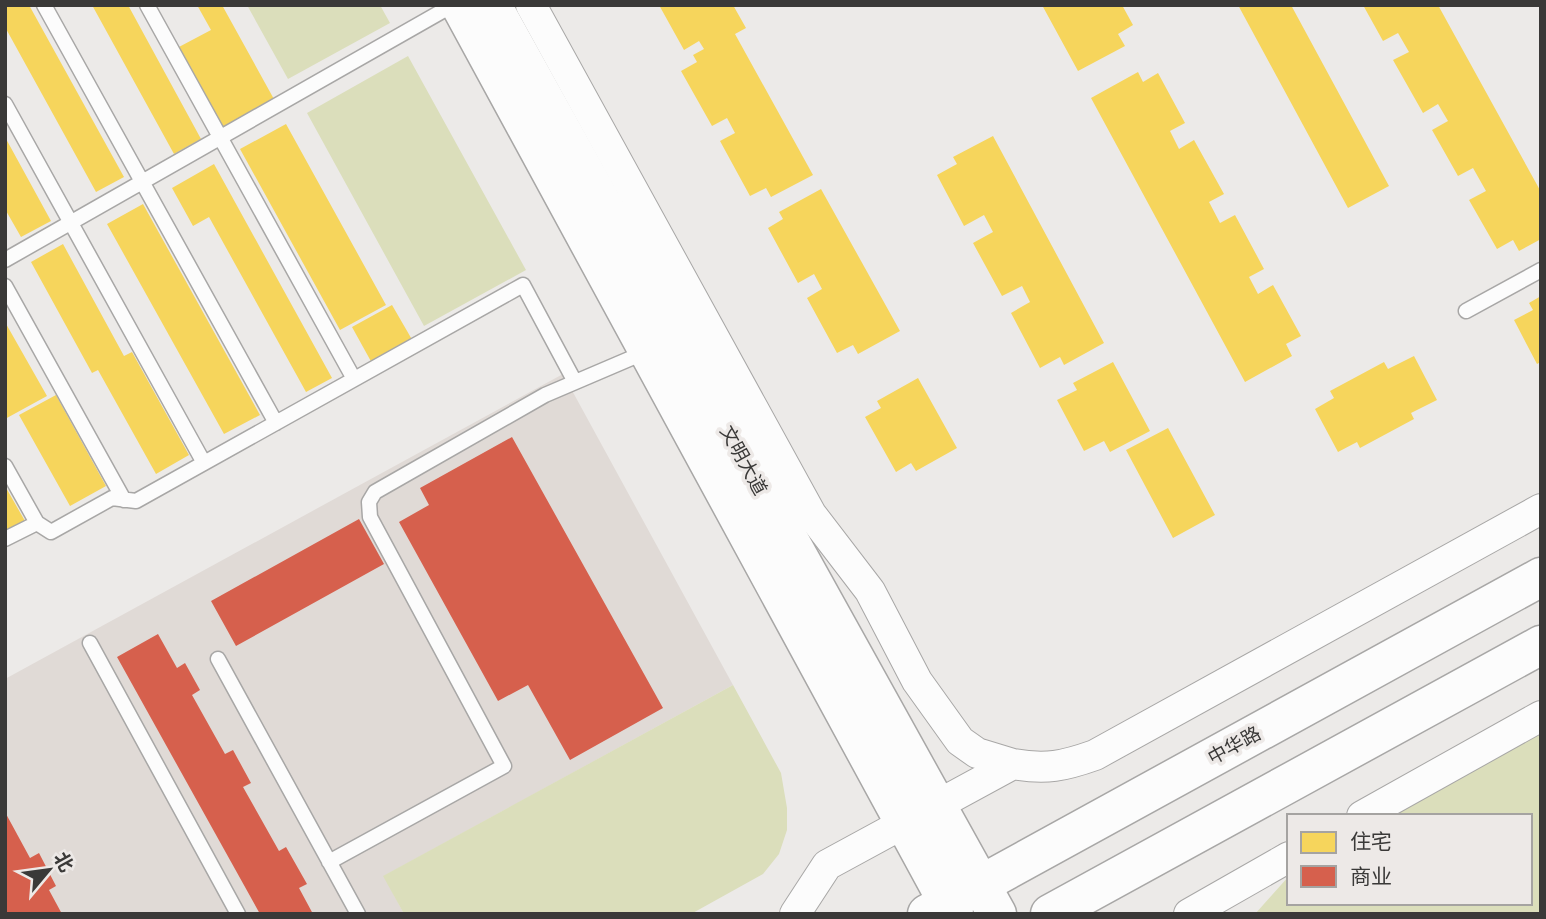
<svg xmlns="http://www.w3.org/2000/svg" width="1546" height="919" viewBox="0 0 1546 919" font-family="Helvetica,'Noto Sans SC',sans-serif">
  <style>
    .built { fill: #e0dad6 }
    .green { fill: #dbdebb }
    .homes { fill: #f6d55c }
    .shops { fill: #d6604d }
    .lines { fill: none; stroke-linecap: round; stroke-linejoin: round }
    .service-casing { stroke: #a8a7a6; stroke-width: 17 }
    .minor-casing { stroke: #a8a7a6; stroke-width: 32 }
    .primary-casing { stroke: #a8a7a6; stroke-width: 41 }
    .trunk-casing { stroke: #a8a7a6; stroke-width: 41 }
    .service { stroke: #fcfcfc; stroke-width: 14 }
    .minor { stroke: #fcfcfc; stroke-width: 30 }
    .primary { stroke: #fcfcfc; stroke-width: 38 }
    .trunk { stroke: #fcfcfc; stroke-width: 38 }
    .labels { text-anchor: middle; stroke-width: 7; stroke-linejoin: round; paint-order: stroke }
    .street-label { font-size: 19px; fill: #3a3938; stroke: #ede9e7 }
  </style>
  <rect width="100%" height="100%" fill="#eceae8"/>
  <path class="built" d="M563 374 733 685 384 876 404 914H5V679Z"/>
  <path class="green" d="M247 5H380L390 23 288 79Z
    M408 56 526 270 424 326 307 113Z
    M733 685 781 773 787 808V830L779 854 763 874 691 914H404L383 876Z
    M1541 733V914H1255L1289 876V903H1530V816H1388Z"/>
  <path class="homes" d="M5 5H29L124 177 96 192 5 27Z
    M92 5H128L201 139 174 154Z
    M197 5H222L275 101 223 130 177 48 211 30Z
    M659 5H733L746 28 735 34 813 175 771 197 766 188 750 196 720 141 735 133 727 118 712 126 681 71 697 62 693 55 704 49 699 41 684 50Z
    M1042 5H1122L1133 25 1118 34 1125 46 1078 71Z
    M1238 5H1291L1389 186 1348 208Z
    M1363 5H1438L1541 192V239L1519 251 1513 240 1497 249 1469 200 1486 191 1473 168 1458 176 1432 130 1448 121 1438 104 1423 113 1393 60 1409 52 1398 33 1383 41Z
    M1138 72 1143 82 1158 73 1185 123 1170 131 1179 149 1194 140 1224 194 1209 202 1220 223 1235 215 1264 269 1249 277 1258 294 1273 285 1301 336 1286 344 1292 356 1245 382 1091 98Z
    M286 124 386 305 340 330 240 149Z
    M993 136 1104 343 1064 365 1060 357 1040 368 1011 313 1030 302 1022 286 1002 296 973 243 993 232 984 215 964 226 937 175 957 164 953 157Z
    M5 137 51 221 21 237 5 209Z
    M214 164 332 378 306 392 209 217 193 226 172 188Z
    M821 189 900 331 858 354 853 345 837 353 807 298 822 289 814 274 798 283 768 228 783 219 779 212Z
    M143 204 260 415 224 434 107 224Z
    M63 244 124 356 132 352 189 455 156 474 98 370 92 373 31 262Z
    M1541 296V362L1537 364 1514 320 1533 310 1529 303Z
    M392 305 414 343 373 365 352 327Z
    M5 322 47 396 5 419Z
    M1414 356 1437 400 1411 413 1414 419 1360 448 1357 442 1338 452 1315 409 1334 398 1330 391 1384 362 1388 369Z
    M1113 362 1150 431 1110 452 1104 441 1084 451 1057 400 1077 390 1073 383Z
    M918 378 957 448 916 471 911 463 896 472 865 417 881 408 877 401Z
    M56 395 106 486 70 506 19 415Z
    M1168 428 1215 515 1173 538 1126 450Z
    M5 486 25 521 5 532Z"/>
  <path class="shops" d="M512 437 663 708 570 760 528 685 498 701 399 522 429 505 420 488Z
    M359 519 384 564 236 646 211 601Z
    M158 634 177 668 185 663 200 690 192 695 225 754 233 750 251 783 243 787 279 851 286 847 307 884 299 888 313 914H260L117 657Z
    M5 812 30 858 39 853 56 886 49 890 62 914H8L5 909Z"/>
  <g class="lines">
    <g class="service-casing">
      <path id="service" d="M44 5 276 423
        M147 5 354 379
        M5 104 204 463
        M5 260 453 5
        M5 286 124 500
        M1466 311 1541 270
        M5 466 37 523
        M5 539 37 523 51 532 112 498 136 501 523 285 575 382
        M90 643 238 914
        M218 659 358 914
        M329 862 504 766 370 517 369 502 375 492 545 395 648 351"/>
    </g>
    <g class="minor-casing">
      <path id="minor" d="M531 5 811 514 870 591 917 681 960 741 977 753 1013 764
        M1362 816 1541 716
        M795 914 827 865 1013 764C1046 770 1064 766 1095 755L1541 509
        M1189 914 1289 857"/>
    </g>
    <g class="primary-casing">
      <path id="primary" d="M460 5 954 914
        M492 5 997 914"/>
    </g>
    <g class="trunk-casing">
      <path id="trunk" d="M927 914 1541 577
        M1050 914 1541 645"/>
    </g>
    <use href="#service" class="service"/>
    <use href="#minor" class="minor"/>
    <use href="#primary" class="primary"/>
    <use href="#trunk" class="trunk"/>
  </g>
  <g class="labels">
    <g class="street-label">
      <text transform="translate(744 460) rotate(61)" y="7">文明大道</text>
      <text transform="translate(1234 745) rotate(-29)" y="7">中华路</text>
    </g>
  </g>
  <rect width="1546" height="919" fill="none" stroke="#3a3938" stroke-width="14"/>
  <rect x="1287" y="814" width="245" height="91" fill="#ede9e7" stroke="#a5a3a1" stroke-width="2"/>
  <rect x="1301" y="832" width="35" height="21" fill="#f6d55c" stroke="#a5a3a1" stroke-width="2"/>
  <text x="1350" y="849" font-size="21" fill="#3a3938">住宅</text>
  <rect x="1301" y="866" width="35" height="21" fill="#d6604d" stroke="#a5a3a1" stroke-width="2"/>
  <text x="1350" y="884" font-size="21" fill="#3a3938">商业</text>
  <g transform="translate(49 870) rotate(61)" stroke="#ede9e7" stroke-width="5" paint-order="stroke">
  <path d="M0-5L12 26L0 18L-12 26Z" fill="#3a3938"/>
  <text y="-10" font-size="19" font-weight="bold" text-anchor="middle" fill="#3a3938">北</text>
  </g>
</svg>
